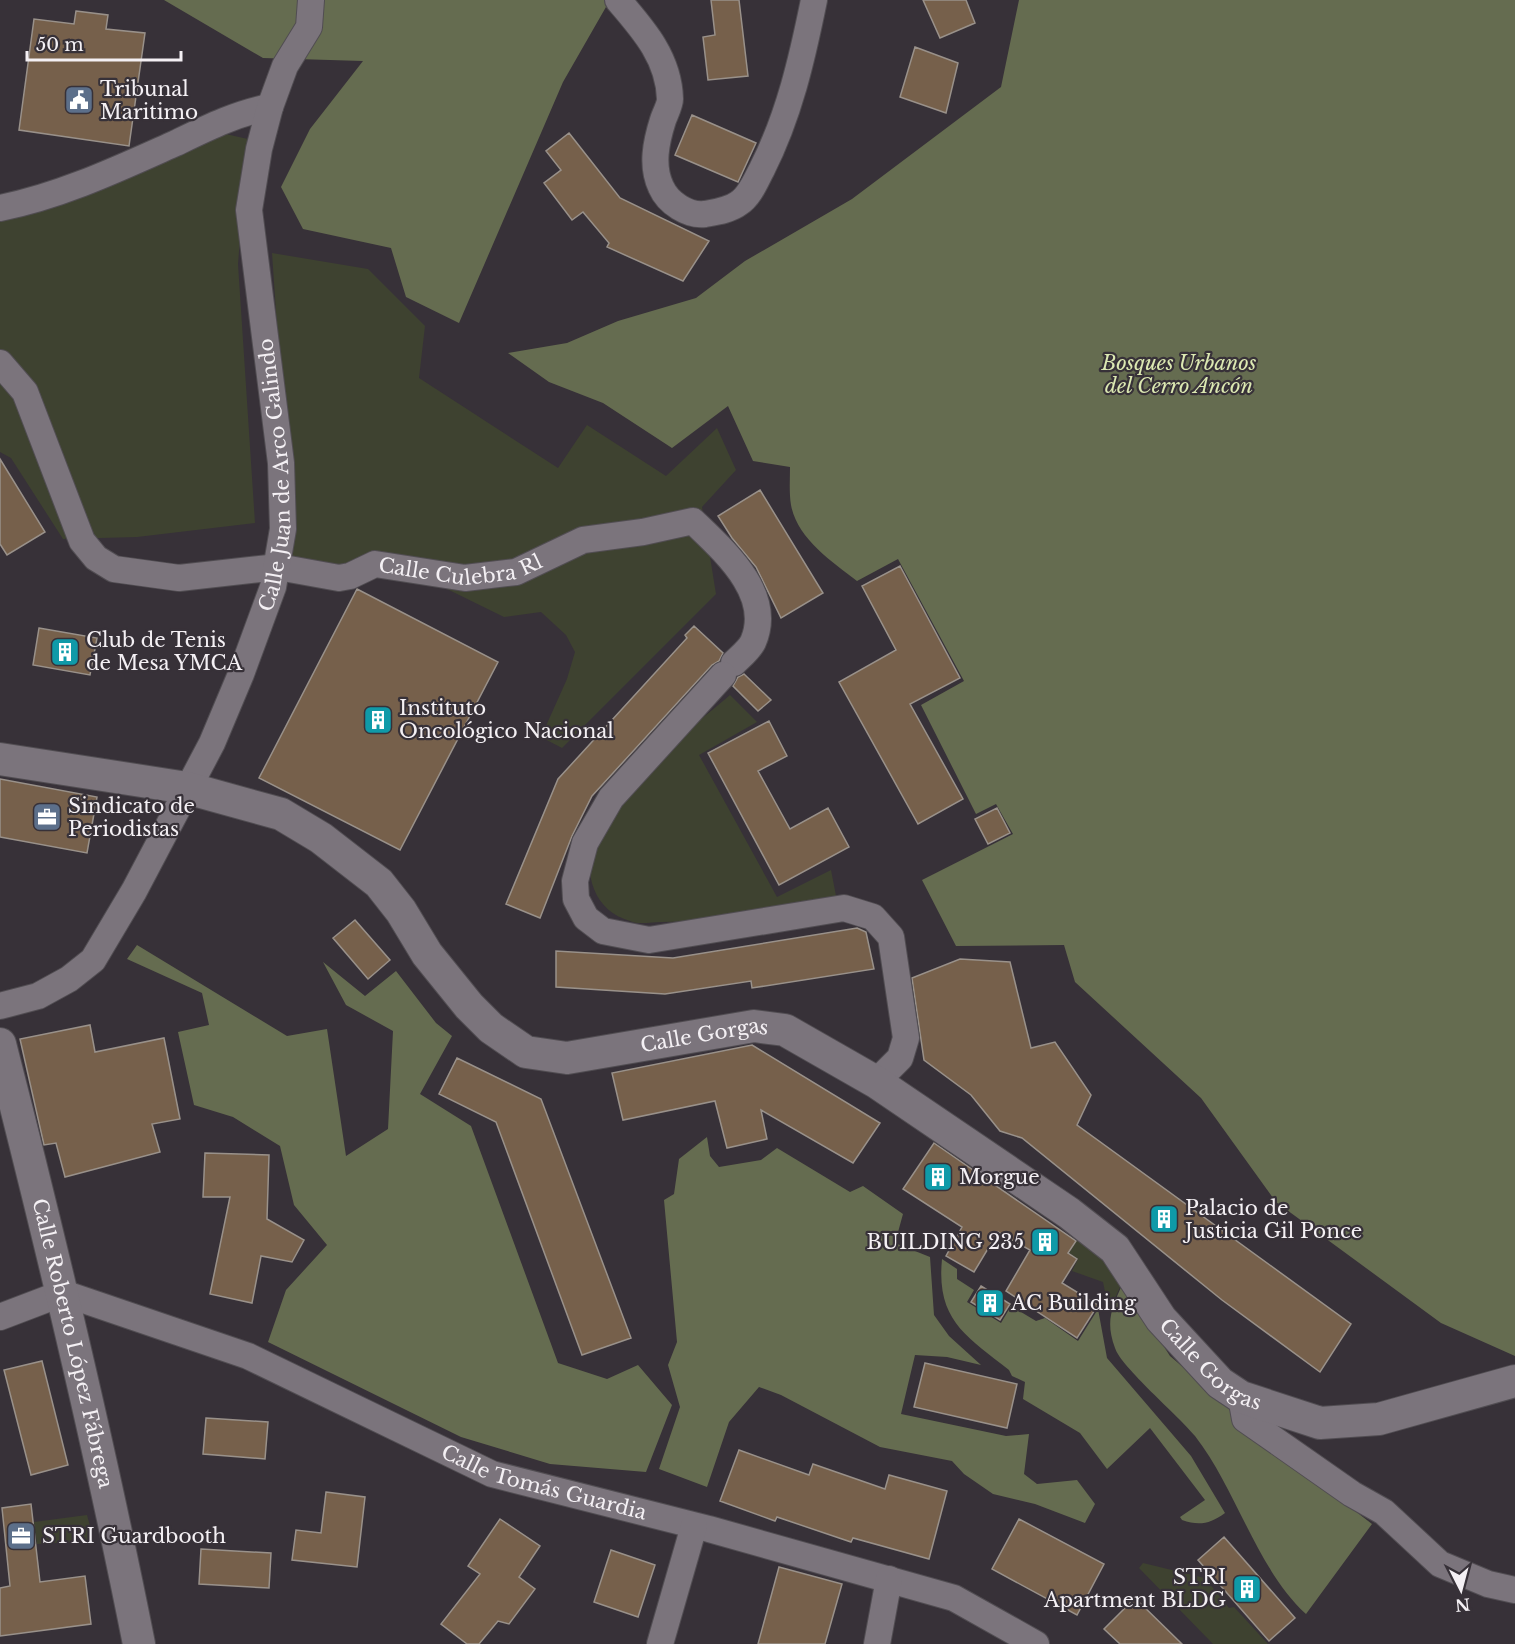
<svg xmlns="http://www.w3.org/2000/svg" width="1515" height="1644" viewBox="0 0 1515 1644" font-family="'Libre Baskerville',serif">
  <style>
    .green { fill: #3e4230 }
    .forest { fill: #656c50 }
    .building { fill: #76604b; stroke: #99918a; stroke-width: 1.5 }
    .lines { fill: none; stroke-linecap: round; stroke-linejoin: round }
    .minor-casing { stroke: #514d52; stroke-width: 28 }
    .tertiary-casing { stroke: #514d52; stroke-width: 34 }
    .minor { stroke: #7b747c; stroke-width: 26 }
    .tertiary { stroke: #7b747c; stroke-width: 32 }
    .labels { text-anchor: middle; stroke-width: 4.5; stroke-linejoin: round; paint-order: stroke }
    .poi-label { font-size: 20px; fill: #f4f0f4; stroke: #373138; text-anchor: start }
    .park-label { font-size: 20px; font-style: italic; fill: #dce9b2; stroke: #373138 }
    .street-label { font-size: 20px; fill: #f4f0f4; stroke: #373138 }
  </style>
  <rect width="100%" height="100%" fill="#373138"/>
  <path class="green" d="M221 133 248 139 238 264 255 523 137 537 63 539 11 458 0 452V219Z
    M272 253 368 269 425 326 419 378 558 468 587 425 666 476 717 428 736 470 702 507 716 594 562 748 541 737 567 679 575 652 566 635 541 612 504 617 390 561 328 574 293 562Z
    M730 695 757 722 699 755 777 897 831 870 837 901C779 910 721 922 661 922 652 922 638 925 630 921 613 916 600 905 594 889 567 821 685 734 730 695Z
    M1079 1237 1094 1246 1122 1283 1109 1311 1103 1282 1072 1271 1078 1259 1069 1253Z
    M87 1515 94 1541 37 1544 34 1522Z
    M1143 1563 1205 1578 1229 1608 1234 1607 1268 1644H1213L1139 1568Z"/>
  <path class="forest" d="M164 0H610L563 82 459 323 406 297 391 248 303 229 281 187 310 129 363 61 263 58Z
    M1019 0H1515V1356L1441 1323 1276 1202 1201 1098 1075 982 1064 945 956 946 922 880 1013 834 996 804 976 814 921 705 964 681 898 559 857 581C831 561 797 538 791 505 789 493 790 479 790 467L753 461 728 406 672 448 603 403 549 382 508 353 567 343 618 321 696 298 745 261 852 199 1001 87Z
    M137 945 287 1036 327 1029 346 1156 388 1129 393 1031 346 1005 323 962 365 996 396 971 436 1023 452 1036 420 1094 471 1126 558 1363 607 1379 638 1365 672 1405 646 1472 550 1464 461 1437 268 1342 286 1290 327 1245 294 1205 280 1146 233 1117 194 1105 178 1032 209 1025 202 993 127 959Z
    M707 1137 710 1156 719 1167 761 1160 777 1148 850 1192 863 1186 903 1214 895 1243 930 1257 934 1315 949 1336 981 1365 947 1357 915 1355 901 1414 1006 1436 1029 1434 1024 1474 1037 1484 1077 1480 1095 1504 1085 1523 1035 1504 993 1494 964 1474 952 1461 880 1447 781 1395 759 1387 729 1422 707 1487 659 1469 680 1407 668 1365 677 1342 664 1200 674 1194 679 1159Z
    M942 1259 957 1269V1279L974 1290 967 1302 1001 1323 1011 1306 1036 1321 1045 1318 1078 1341 1098 1309 1107 1358 1191 1456 1225 1513C1210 1524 1199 1526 1182 1520L1180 1517 1205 1500 1150 1428 1107 1469 1080 1433 1023 1399 1025 1382 1012 1376 1009 1370C966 1336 936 1320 942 1259Z
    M1123 1283 1170 1356 1226 1404 1238 1421 1372 1524 1306 1614C1256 1568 1237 1490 1195 1436 1179 1416 1121 1367 1115 1348 1105 1321 1112 1307 1123 1283Z"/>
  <path class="building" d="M711 0H739L748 76 708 80 703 37 715 35Z
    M923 0H966L975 23 940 38Z
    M76 11 108 15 106 29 145 33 129 146 19 130 34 19 74 24Z
    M915 47 958 63 946 113 900 97Z
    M692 115 756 143 738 182 675 155Z
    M569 133 620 198 709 241 683 281 607 247 609 243 583 212 572 220 544 183 561 170 546 151Z
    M0 459 45 532 7 555 0 544Z
    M760 490 823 593 781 618 756 567 732 538 718 516Z
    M900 566 960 678 910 704 963 799 918 824 839 682 896 650 862 586Z
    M357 589 498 662 400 850 259 778Z
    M694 626 723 653 719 661 712 665 592 796 572 836 540 918 506 904 558 779 687 638 685 635Z
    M39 628 97 638 90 675 33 665Z
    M744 674 771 700 758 711 733 686 738 677Z
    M769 721 787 756 758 771 790 829 828 808 849 847 779 885 708 753Z
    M0 779 97 797 87 853 0 837Z
    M997 808 1010 833 988 844 975 819Z
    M355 920 390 960 368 979 333 938Z
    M857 928 866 932 874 969 752 988 751 981 665 994 556 987V951L673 958Z
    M960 959 1010 962 1031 1048 1055 1042 1091 1095 1077 1125 1351 1324 1320 1372 1222 1300 1022 1138 1000 1131 971 1095 924 1060 912 978Z
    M90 1025 95 1052 164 1038 180 1119 152 1124 160 1152 65 1177 56 1143 44 1145 20 1039Z
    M752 1045 880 1123 853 1163 761 1110 767 1139 727 1148 715 1101 623 1120 612 1073Z
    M457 1058 541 1099 631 1338 582 1355 496 1122 439 1094Z
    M934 1143 1076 1241 1068 1253 1077 1259 1062 1283 1098 1305 1077 1338 1006 1291 1030 1250 998 1232 974 1272 946 1256 962 1227 903 1189Z
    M205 1153 269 1155 267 1219 304 1240 292 1262 261 1256 252 1303 210 1294 230 1197H203Z
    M981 1286 1010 1304 1000 1320 971 1302Z
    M42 1361 68 1465 31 1475 4 1370Z
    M925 1363 1017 1384 1007 1428 914 1407Z
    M206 1418 268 1422 265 1459 203 1454Z
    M739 1450 809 1475 813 1464 885 1489 889 1475 947 1491 929 1559 853 1538 851 1542 777 1517 775 1521 720 1501Z
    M326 1492 365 1497 357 1567 292 1560 296 1530 321 1533Z
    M31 1504 40 1582 85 1576 91 1624 0 1636V1588L10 1586 2 1508Z
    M500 1519 540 1546 519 1577 535 1589 509 1624 498 1621 479 1644H467L441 1624 480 1574 468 1566Z
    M1019 1519 1104 1564 1077 1615 992 1569Z
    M1224 1537 1295 1618 1269 1641 1198 1560Z
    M201 1549 271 1553 269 1588 199 1584Z
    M611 1550 655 1565 638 1617 594 1602Z
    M779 1567 842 1584 825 1644H758Z
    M1135 1598 1182 1644H1120L1104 1629Z"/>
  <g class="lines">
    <g class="minor-casing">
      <g id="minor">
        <path d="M618 0C643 29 669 58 670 99 670 105 665 114 663 120 656 142 651 166 661 187 668 203 688 216 705 214 716 212 730 210 739 203 750 196 756 180 762 169 789 116 802 59 814 0"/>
        <path d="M0 208C61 196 120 168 176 143 207 128 237 113 270 107"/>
        <path id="s1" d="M0 363 25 392 82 541 96 558 114 569 179 578 278 567 339 578 350 576 375 564 465 578 516 572 583 540 643 532 693 521C724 551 774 594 753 642 749 650 740 657 734 663"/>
        <path d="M723 675 611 798 585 843 575 881 576 899 586 918 603 931 649 940 844 908 873 917 891 937 906 1038 900 1058 876 1082"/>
        <path id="s2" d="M0 1006 38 996 69 979 93 960 134 891 212 743 241 674 273 587 283 529 281 463 249 210 259 149 270 107 285 66 309 27 311 0"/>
        <path id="s3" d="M0 1317 63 1293 248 1356 492 1474 709 1529 954 1598 1036 1644"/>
        <path d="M1241 1397 1245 1419 1352 1494 1384 1512 1440 1564 1488 1584 1515 1590"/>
        <path d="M660 1644 694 1526"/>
        <path d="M877 1644 889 1579"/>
      </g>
    </g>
    <g class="tertiary-casing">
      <g id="tertiary">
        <path id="s4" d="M0 759 187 788 281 814 321 838 379 883 401 911 427 954 469 1006 491 1028 526 1052 567 1058 754 1026 785 1030 876 1082 1069 1213 1115 1249 1161 1319 1220 1383 1241 1397 1320 1423 1379 1419 1515 1381"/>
        <path id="s5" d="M0 1044C51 1243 99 1443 139 1644"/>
      </g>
    </g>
    <use href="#minor" class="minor"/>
    <use href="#tertiary" class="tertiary"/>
  </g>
  <defs>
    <g id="civic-square" transform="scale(1.5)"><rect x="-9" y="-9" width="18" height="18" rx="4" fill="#5c6f8a" stroke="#373138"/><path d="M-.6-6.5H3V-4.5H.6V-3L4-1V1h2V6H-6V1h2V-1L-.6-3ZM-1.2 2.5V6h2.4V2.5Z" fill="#fff"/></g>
    <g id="building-square" transform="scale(1.5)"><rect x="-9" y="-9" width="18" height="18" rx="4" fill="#0f9aa8" stroke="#373138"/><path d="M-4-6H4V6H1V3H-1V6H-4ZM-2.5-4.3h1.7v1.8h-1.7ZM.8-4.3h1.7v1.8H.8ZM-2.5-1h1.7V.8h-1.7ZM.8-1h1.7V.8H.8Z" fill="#fff"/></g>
    <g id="office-square" transform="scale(1.5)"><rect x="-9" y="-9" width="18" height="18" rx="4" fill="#5c6f8a" stroke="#373138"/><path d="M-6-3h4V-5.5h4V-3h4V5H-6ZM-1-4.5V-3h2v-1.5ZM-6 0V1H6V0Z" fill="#fff"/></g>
  </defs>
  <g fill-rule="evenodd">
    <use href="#civic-square" x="79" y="100"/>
    <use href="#building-square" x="65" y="652"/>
    <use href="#building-square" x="378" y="720"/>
    <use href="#office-square" x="47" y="817"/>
    <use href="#building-square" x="938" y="1177"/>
    <use href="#building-square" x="1164" y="1219"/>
    <use href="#building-square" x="1045" y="1242"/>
    <use href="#building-square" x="990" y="1303"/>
    <use href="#office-square" x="21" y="1536"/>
    <use href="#building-square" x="1247" y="1589"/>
  </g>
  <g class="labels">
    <g class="poi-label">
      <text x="100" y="96">Tribunal<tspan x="100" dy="23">Maritimo</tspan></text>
      <text x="86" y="647">Club de Tenis<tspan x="86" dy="23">de Mesa YMCA</tspan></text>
      <text x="399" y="715">Instituto<tspan x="399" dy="23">Oncológico Nacional</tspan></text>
      <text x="68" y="813">Sindicato de<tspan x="68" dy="23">Periodistas</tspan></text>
      <text x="959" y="1184">Morgue</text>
      <text x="1185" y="1215">Palacio de<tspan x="1185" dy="23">Justicia Gil Ponce</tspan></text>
      <text x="1024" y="1249" text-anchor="end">BUILDING 235</text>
      <text x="1011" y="1310">AC Building</text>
      <text x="42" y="1543">STRI Guardbooth</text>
      <text x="1226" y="1584" text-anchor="end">STRI<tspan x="1226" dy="23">Apartment BLDG</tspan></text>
    </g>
    <g class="park-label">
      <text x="1179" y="370">Bosques Urbanos<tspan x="1179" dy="23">del Cerro Ancón</tspan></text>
    </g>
    <g class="street-label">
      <text dy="7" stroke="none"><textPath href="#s2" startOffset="633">Calle Juan de Arco Galindo</textPath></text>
      <text dy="7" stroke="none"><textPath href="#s1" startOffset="594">Calle Culebra Rl</textPath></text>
      <text dy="7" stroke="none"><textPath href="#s4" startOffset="814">Calle Gorgas</textPath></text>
      <text dy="7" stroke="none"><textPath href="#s5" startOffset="308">Calle Roberto López Fábrega</textPath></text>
      <text dy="7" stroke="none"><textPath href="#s4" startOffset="1444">Calle Gorgas</textPath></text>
      <text dy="7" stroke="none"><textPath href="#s3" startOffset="586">Calle Tomás Guardia</textPath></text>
    </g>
  </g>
  <g transform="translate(1461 1590) rotate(174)" stroke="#373138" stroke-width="4.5" paint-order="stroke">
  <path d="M0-4.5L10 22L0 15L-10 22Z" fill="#f4f0f4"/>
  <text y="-9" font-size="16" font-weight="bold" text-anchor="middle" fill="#f4f0f4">N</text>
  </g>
  <path d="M27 51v9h154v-9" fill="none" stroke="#f4f0f4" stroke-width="3"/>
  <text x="36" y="51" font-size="18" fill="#f4f0f4" stroke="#373138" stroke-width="4.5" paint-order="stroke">50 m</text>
</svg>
